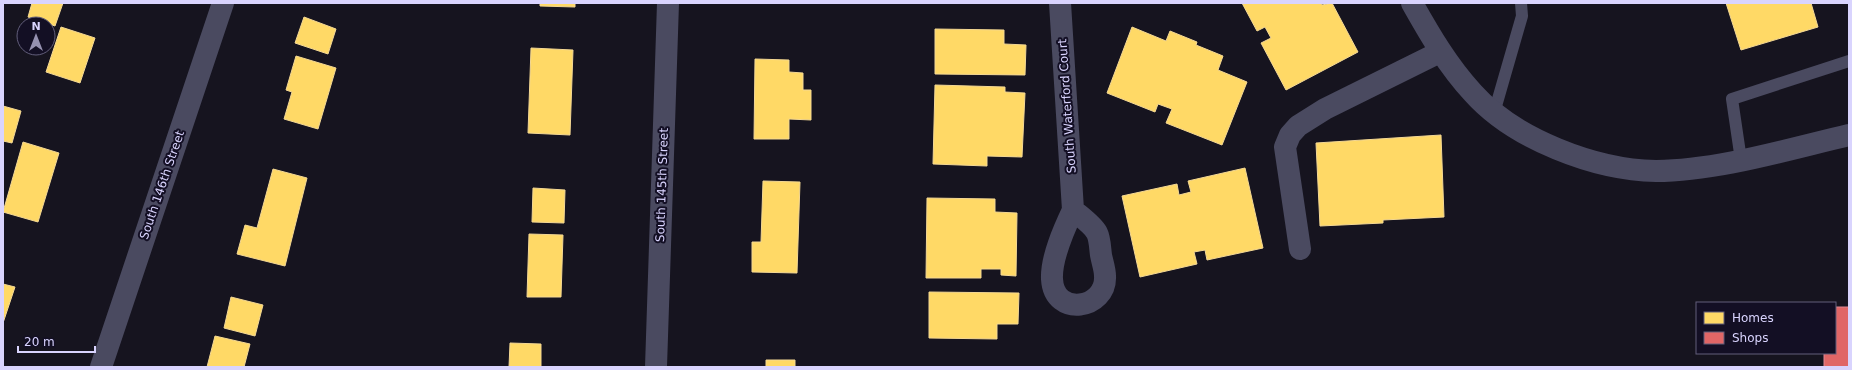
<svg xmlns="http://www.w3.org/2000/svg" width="1852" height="370" viewBox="0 0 1852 370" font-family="'DejaVu Sans',sans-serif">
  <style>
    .homes { fill: #ffd966; stroke: #f4d894 }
    .shops { fill: #e06666; stroke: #de8794 }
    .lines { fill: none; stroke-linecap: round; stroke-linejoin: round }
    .service { stroke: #4a4a60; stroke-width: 12 }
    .minor { stroke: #4a4a60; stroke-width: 22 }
    .labels { text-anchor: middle; stroke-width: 4; stroke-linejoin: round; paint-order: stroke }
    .street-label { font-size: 12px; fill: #d9d4fe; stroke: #130f24 }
  </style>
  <rect width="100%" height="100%" fill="#16141f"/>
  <path class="homes" d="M32 3H63L55 26 28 17Z
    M540 3H575V7L540 6Z
    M1242 3H1321L1322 5 1332 3 1358 52 1286 90 1261 43 1271 38 1265 27 1257 31Z
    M1726 3H1811L1818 27 1741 50Z
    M304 17 336 29 328 54 295 43Z
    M61 27 95 38 80 83 46 72Z
    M1132 27 1166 41 1170 31 1197 42 1196 45 1223 56 1218 70 1247 82 1222 145 1166 123 1172 109 1158 104 1155 112 1107 93Z
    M935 29 1004 30V44L1026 45 1025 75 935 74Z
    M531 48 573 50 570 135 528 133Z
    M296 56 336 68 318 129 284 119 292 92 286 90Z
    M755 59 789 60V72L803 73V90H811V120L789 119V139H754Z
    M935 85 1005 87V92L1025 93 1022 157 987 156V166L933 164Z
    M3 106 21 111 12 143 3 141Z
    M1441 135 1444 217 1383 220V223L1320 226 1316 143Z
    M23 142 59 153 38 222 3 212Z
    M1245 168 1263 248 1207 260 1205 250 1194 252 1197 264 1140 277 1122 196 1177 184 1179 195 1191 192 1188 181Z
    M273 169 307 178 285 266 237 254 245 225 257 228Z
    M763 181 800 182 797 273 752 272V242H761Z
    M533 188 565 190 564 223 532 222Z
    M927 198 995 199V212L1017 213 1016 276 1001 275V269H981V278H926Z
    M529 234 563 235 561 297H527Z
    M3 284 15 287 3 323Z
    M929 292 1019 293 1018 324H997V339L929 338Z
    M231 297 263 305 255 336 224 328Z
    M215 336 250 344 244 367H207Z
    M510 343 541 344V367H509Z
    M766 360H795V367H766Z"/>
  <path class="shops" d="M1835 307H1849V367H1824V353H1835Z"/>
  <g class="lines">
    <path class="service" d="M1494 113 1522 16 1521 3
      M1741 160 1732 99 1849 61"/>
    <path class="minor" d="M1060 3 1073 210C1064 229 1051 258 1052 279 1054 318 1107 309 1105 276 1105 269 1102 261 1101 255 1100 248 1100 239 1097 233 1093 225 1080 216 1073 210
      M1412 3C1430 35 1448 66 1473 93 1514 139 1595 170 1656 171 1716 171 1789 149 1849 135
      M1300 249 1285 147 1290 135 1298 126 1325 109 1440 52
      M101 367 223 3
      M656 367 668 3"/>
  </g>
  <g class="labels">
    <g class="street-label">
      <text transform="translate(1067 106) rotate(-94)" y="4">South Waterford Court</text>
      <text transform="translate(162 185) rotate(-71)" y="4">South 146th Street</text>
      <text transform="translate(662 185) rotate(-88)" y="4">South 145th Street</text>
    </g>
  </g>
  <rect width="1852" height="370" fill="none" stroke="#d9d4fe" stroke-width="8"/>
  <rect x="1696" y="302" width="140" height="52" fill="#130f24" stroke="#625e7b"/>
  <rect x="1704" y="312" width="20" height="12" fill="#ffd966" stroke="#625e7b"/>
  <text x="1732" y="322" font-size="12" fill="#d9d4fe">Homes</text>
  <rect x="1704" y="332" width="20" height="12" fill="#e06666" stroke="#625e7b"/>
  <text x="1732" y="342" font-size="12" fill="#d9d4fe">Shops</text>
  <g transform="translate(36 36)"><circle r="19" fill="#130f24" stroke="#625e7b"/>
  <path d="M0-3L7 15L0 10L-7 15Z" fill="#9591b0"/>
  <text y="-6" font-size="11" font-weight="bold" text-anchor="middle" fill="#d9d4fe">N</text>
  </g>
  <path d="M18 346v6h77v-6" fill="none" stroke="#d9d4fe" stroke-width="2"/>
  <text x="24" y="346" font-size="12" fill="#d9d4fe" stroke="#130f24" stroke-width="3" paint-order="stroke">20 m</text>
</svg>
